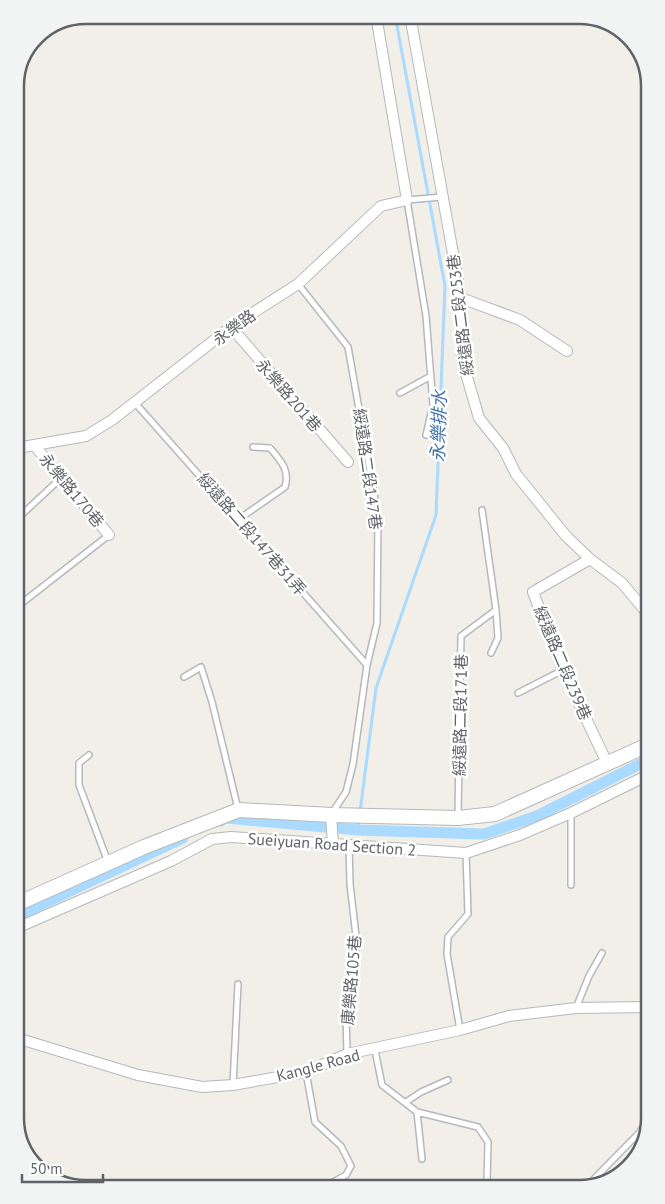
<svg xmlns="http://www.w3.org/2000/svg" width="665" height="1204" viewBox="0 0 665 1204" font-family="'PT Sans','Noto Sans TC',sans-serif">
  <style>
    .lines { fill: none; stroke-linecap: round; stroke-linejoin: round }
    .stream { stroke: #aadaff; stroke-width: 3 }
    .canal { stroke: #aadaff; stroke-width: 11 }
    .service-casing { stroke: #b5b8bc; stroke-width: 8 }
    .minor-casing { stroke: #b5b8bc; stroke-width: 12 }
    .tertiary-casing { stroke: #b5b8bc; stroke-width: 16 }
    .service { stroke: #fff; stroke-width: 5 }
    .minor { stroke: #fff; stroke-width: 10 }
    .tertiary { stroke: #fff; stroke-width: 14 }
    .labels { text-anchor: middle; stroke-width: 5; stroke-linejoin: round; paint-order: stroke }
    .street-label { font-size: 16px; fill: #5f6368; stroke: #fff }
    .water-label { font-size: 18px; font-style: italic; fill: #4174aa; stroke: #fff }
    .rim { fill: none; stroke: #5f6368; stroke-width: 2.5 }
  </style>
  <rect width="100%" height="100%" fill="#f1efe8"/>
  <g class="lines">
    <path class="stream" d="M360 812 376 688 436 515 445 286 395 15
      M358 830 359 819"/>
    <path class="canal" d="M220 821 226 818 358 830 484 834 537 816 648 760
      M19 915 183 838"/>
    <g class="service-casing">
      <path id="service" d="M298 284 348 347 378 516 377 623 367 665 353 764 346 792 332 813
        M400 393 431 376
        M136 404 367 665
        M426 435 433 405 426 316 407 200 442 197
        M17 519 61 478
        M239 519 285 487C290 470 281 461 270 448L253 447
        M18 606 109 535
        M491 653 498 638 496 610
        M184 677 201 667 212 702 238 809
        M518 693 563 670
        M89 755 79 763V785L108 862
        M458 816 461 636 496 610 482 510
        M571 885V813
        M576 1008 589 976 602 953
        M460 1030 447 954 448 937 468 914 466 853
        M375 1050 382 1085 417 1112 478 1127 488 1142 487 1180 489 1185
        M347 1054 346 1013 348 980 357 945 350 884 349 845
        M306 1072 315 1122 341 1146 351 1166 346 1175 326 1186
        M233 1085 238 984
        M406 1102 421 1092 448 1080
        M417 1112 422 1159
        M589 1184 639 1133 650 1117"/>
    </g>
    <g class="minor-casing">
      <path id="minor" d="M410 15 461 298 462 360 479 418 503 448 516 474 566 536 590 559 622 583 647 613
        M461 298 520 320 567 351
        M231 327 348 462
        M34 445 109 535
        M17 448 86 436 112 420 231 327 298 284 381 206 407 200 376 15
        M590 559 533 592 563 670 608 765
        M331 815 333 844
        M19 927 171 861 212 839 231 837 466 853 520 835 571 813 648 775
        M20 1039 138 1075 202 1087 233 1085 306 1072 347 1054 460 1030 509 1016 576 1008 649 1007"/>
    </g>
    <g class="tertiary-casing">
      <path id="tertiary" d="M19 903 144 847 239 810 331 815 458 818 495 814 648 745"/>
    </g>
    <use href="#service" class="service"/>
    <use href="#minor" class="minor"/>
    <use href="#tertiary" class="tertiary"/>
  </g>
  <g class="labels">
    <g class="street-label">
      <text transform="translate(460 315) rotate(-97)" y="6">綏遠路二段253巷</text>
      <text transform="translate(234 327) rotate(-36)" y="6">永樂路</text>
      <text transform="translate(289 395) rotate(49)" y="6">永樂路201巷</text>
      <text transform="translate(368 469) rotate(82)" y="6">綏遠路二段147巷</text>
      <text transform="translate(72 490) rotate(50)" y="6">永樂路170巷</text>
      <text transform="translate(252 534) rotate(49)" y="6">綏遠路二段147巷31弄</text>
      <text transform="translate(563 663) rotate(67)" y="6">綏遠路二段239巷</text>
      <text transform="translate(460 715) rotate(-89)" y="6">綏遠路二段171巷</text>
      <text transform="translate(332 844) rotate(4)" y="6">Sueiyuan Road Section 2</text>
      <text transform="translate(351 980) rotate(-85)" y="6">康樂路105巷</text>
      <text transform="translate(318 1065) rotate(-15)" y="6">Kangle Road</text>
    </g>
    <g class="water-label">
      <text transform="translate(439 426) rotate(-88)" y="6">永樂排水</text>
    </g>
  </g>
  <path d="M0 0H665V1204H0ZM86 24H579A62 62 0 0 1 641 86V1118A62 62 0 0 1 579 1180H86A62 62 0 0 1 24 1118V86A62 62 0 0 1 86 24Z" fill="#f2f3f3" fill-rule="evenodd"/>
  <path class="rim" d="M86 24H579A62 62 0 0 1 641 86V1118A62 62 0 0 1 579 1180H86A62 62 0 0 1 24 1118V86A62 62 0 0 1 86 24Z"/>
  <path d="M22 1174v8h81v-8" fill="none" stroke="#5f6368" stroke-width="2.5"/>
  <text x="30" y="1174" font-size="15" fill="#5f6368" stroke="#ffffff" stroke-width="4" paint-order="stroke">50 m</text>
</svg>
